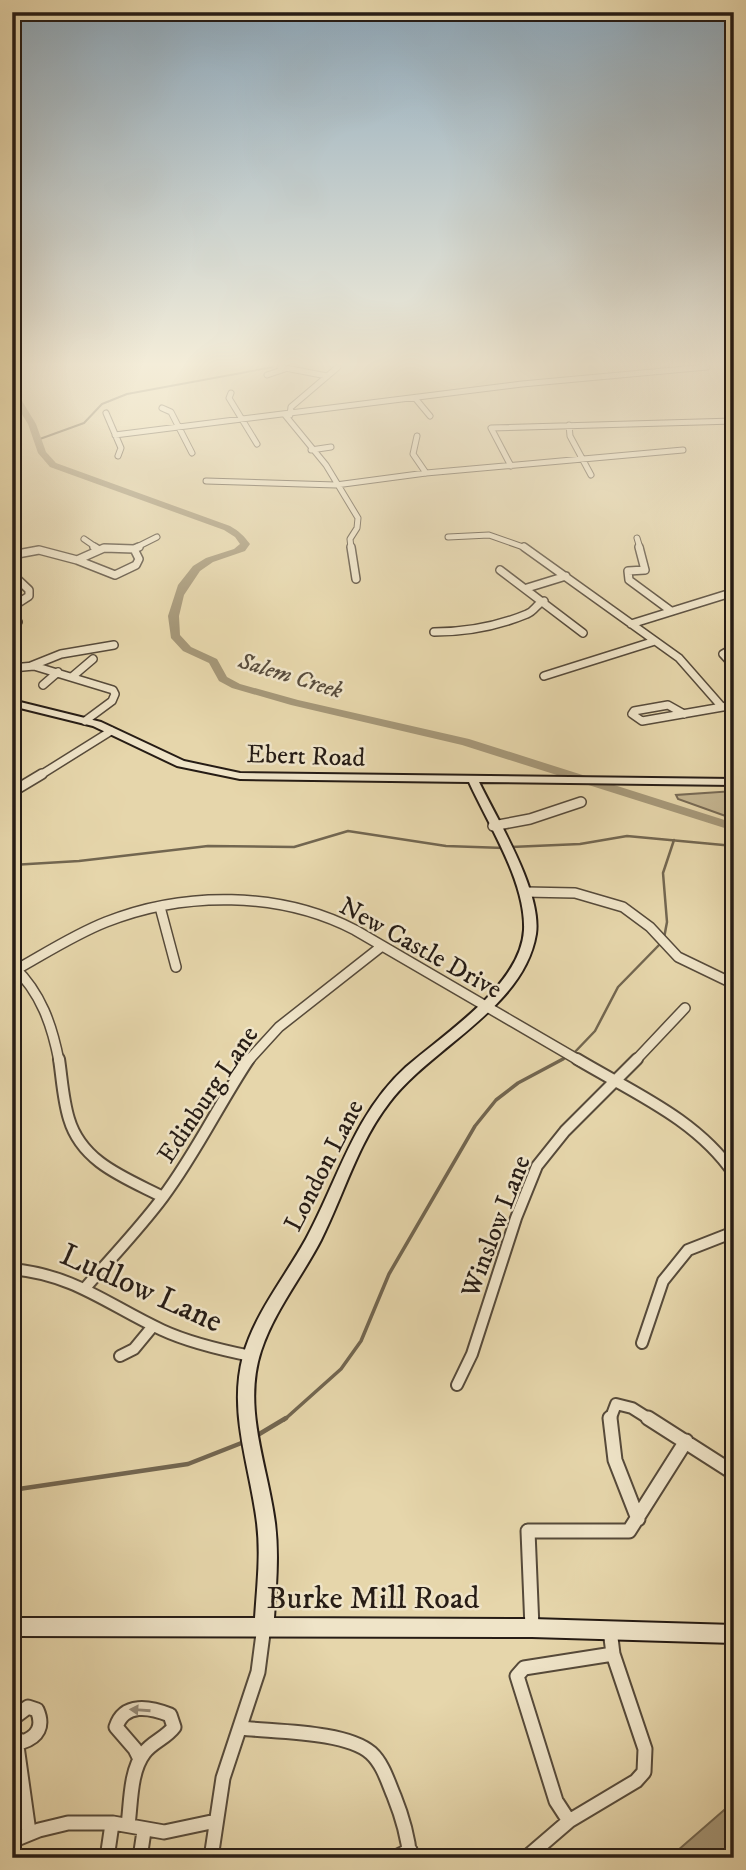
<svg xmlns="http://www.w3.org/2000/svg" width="746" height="1870" viewBox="0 0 746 1870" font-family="'IM FELL DW Pica',serif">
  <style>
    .green { fill: #c5b692; stroke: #766954; stroke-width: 2 }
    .water { fill: #a59778; stroke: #726650; stroke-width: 2 }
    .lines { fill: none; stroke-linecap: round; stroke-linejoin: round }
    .stream-far3 { stroke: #726650; stroke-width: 2 }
    .stream-far2 { stroke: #726650; stroke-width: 2.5 }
    .stream-far1 { stroke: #726650; stroke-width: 3.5 }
    .stream { stroke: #726650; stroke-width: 4.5 }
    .river { fill: #a59778; fill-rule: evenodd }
    .street-far4-casing { stroke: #564a3a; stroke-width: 7 }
    .street-far3-casing { stroke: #564a3a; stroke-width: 10 }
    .street-far2-casing { stroke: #564a3a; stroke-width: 12 }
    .street-far1-casing { stroke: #564a3a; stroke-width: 14 }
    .street-casing { stroke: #564a3a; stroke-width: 17 }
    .secondary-casing { stroke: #261c15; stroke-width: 4 }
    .street-far4 { stroke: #efe4c8; stroke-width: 5 }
    .street-far3 { stroke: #efe4c8; stroke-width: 7 }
    .street-far2 { stroke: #efe4c8; stroke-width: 9 }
    .street-far1 { stroke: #efe4c8; stroke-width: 10 }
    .street { stroke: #efe4c8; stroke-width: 13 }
    .secondary { fill: #efe4c8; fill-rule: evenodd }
    .oneway { fill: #958a77 }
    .labels { text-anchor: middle; stroke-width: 5; stroke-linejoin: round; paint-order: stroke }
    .far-water-label { font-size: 23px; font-style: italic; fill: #594d3d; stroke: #efe4c8 }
    .street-label { font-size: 26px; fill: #261c15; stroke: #efe4c8 }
    .near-street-label { font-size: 32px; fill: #261c15; stroke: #efe4c8 }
  </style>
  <rect width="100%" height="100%" fill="#e6d6ab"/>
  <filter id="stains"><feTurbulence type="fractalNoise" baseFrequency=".00286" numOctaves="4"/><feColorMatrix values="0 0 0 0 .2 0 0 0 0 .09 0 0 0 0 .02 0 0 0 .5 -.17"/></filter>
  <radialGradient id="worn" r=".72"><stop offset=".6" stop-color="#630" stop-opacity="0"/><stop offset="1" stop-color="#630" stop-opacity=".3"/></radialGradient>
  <path class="green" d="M734 791V819L678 799 676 795Z"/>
  <path class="water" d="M734 1801V1858H669L731 1804Z"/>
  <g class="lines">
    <path class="stream-far3" d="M37 440 84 423 102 404 127 394 273 367"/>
    <path class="stream-far2" d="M511 847 580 844 627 836 734 846
      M12 865 79 861 208 846 294 847 348 831 446 846 504 848
      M664 938 667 922 663 873 674 840
      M573 1054 595 1031 618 987 660 944
      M559 1061 567 1057"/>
    <path class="stream-far1" d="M284 1420 341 1369 361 1341 389 1274 475 1126 496 1100 518 1083 563 1059"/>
    <path class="stream" d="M256 1436 286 1418
      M12 1490 188 1464 244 1442"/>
    <path class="river" d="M12 389 16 391 36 424 46 452 56 463 230 526C239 531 244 536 250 544L245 551 213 562 200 571 184 595 179 616 180 635 191 647 217 659 227 677 240 684 298 700 469 739 734 823V831L462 745 291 705 232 688 219 681 209 663 183 651 171 638 168 616 178 585 193 566 206 558 234 549 240 544 235 537 224 530 50 467 38 453 28 424 12 398Z"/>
    <g class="street-far4-casing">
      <path id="street-far4" d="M280 367 327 376
        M267 375 285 369
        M231 393 229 398 257 444
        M415 398 430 416
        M162 408 171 412 192 453
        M106 413 121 448 118 456
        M285 415 326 465 358 518 357 528 350 539 351 548
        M290 415 291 407 338 367
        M569 425 570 436 591 475
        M115 435 522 384 707 367
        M417 436 413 454 426 473
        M311 450 331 447
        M511 466 491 428 734 421
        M206 481 336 485 426 473 683 450
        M448 537 489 535 526 548
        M637 538 640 548
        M84 539 97 548
        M103 548H112
        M135 548 157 537"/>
    </g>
    <g class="street-far3-casing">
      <path id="street-far3" d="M94 547 99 550
        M351 547 356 579
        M524 547 679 658 722 707
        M639 547 645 570 628 571 629 580 671 611
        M104 548 134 549 139 559 136 565 115 575 77 560Z
        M134 549 139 547
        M12 555 39 550 77 560
        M500 570 583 633
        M12 574 29 590V596L12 607
        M527 588 566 576
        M12 620 18 622
        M631 624 734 592
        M434 632C465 632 498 626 527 614 535 611 536 604 544 601
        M734 648 723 654 734 666
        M31 666 61 654 114 645
        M12 668 34 666 113 690 115 694 112 701 85 721
        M73 676 93 659
        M544 676 655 641
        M43 685 58 672
        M684 714 668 705 634 711 632 714 642 721 734 705
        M39 776 111 731"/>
    </g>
    <g class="street-far2-casing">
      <path id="street-far2" d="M12 792 42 774
        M493 826 530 819 581 802
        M525 892 575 893 623 907 650 927 678 957 734 984
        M160 907 176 967
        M14 967C41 993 52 1025 59 1061
        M12 972C43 955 73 935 106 922 184 891 280 891 355 930L580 1061
        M248 1061 279 1027 382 946
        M635 1061 685 1008"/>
    </g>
    <g class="street-far1-casing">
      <path id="street-far1" d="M59 1059C62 1079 63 1100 69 1119 82 1163 126 1178 163 1197
        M577 1059C632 1092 697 1119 734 1174
        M12 1269C75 1275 108 1305 162 1330 190 1343 221 1350 251 1356
        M86 1287C112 1257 140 1228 163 1197 196 1153 219 1104 249 1059
        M642 1343 663 1281 688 1250 734 1232
        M120 1356 134 1349 153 1326
        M457 1385 472 1354 516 1218 537 1166 565 1131 637 1059
        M610 1420 616 1404 632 1408 651 1420"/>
    </g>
    <g class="street-casing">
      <path id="street" d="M610 1418 615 1460 638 1519
        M648 1418 734 1473
        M532 1628 528 1531H629L686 1441
        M610 1630 613 1654
        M613 1654 645 1749 644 1772 636 1781 569 1821 556 1801 517 1676 524 1668Z
        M12 1719 28 1707 37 1710C44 1726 38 1737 22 1742L13 1736
        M241 1728C275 1732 346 1731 371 1753 383 1764 388 1782 394 1796 402 1816 408 1836 410 1858
        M16 1739 29 1832
        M128 1825C131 1803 130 1771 144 1753 152 1742 166 1738 174 1727L170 1715C150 1707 124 1702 116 1727L135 1749 140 1759
        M12 1841 39 1830 68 1823H113L164 1832 216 1821
        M107 1858 112 1824
        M140 1858 144 1831
        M211 1858 223 1778 258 1672 264 1626
        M394 1858 410 1850
        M526 1858 569 1821"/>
    </g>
    <g class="secondary-casing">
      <path id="secondary" d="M12 700 101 722 184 761 240 773 734 779V785L479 782C498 821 542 892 536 934 524 1008 431 1047 389 1103 358 1143 344 1194 321 1240 302 1277 274 1311 261 1351 242 1409 268 1466 275 1523 279 1555 276 1586 274 1618L532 1619 734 1625V1643L532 1637 12 1636V1618H255C257 1586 261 1555 257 1523 250 1466 228 1413 243 1356 255 1313 285 1277 306 1239 338 1180 354 1114 406 1067 445 1033 521 985 524 930 526 882 488 824 469 782L240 779 177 766 93 726 12 706Z"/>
    </g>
    <use href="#street-far4" class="street-far4"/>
    <use href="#street-far3" class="street-far3"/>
    <use href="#street-far2" class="street-far2"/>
    <use href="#street-far1" class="street-far1"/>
    <use href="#street" class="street"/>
    <use href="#secondary" class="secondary"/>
  </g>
  <defs><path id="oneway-solid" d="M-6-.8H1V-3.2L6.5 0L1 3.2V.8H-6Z" transform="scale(1.75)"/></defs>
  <use class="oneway" href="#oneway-solid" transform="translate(140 1710) rotate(-176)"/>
  <linearGradient id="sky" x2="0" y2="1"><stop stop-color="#8da8bb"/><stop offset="0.58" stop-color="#f4edd9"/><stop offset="1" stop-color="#f4edd9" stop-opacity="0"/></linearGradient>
  <rect width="746" height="628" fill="url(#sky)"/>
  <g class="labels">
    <g class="far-water-label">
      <text transform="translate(291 675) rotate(17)" y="8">Salem Creek</text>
    </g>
    <g class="street-label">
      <text transform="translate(306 755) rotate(2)" y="9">Ebert Road</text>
      <text transform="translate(421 947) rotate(29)" y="9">New Castle Drive</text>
      <text transform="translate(207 1094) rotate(-56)" y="9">Edinburg Lane</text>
      <text transform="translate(323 1165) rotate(-63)" y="9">London Lane</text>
      <text transform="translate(495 1226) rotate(-69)" y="9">Winslow Lane</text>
    </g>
    <g class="near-street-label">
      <text transform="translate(142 1287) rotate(24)" y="11">Ludlow Lane</text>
      <text x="373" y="1608">Burke Mill Road</text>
    </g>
  </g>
  <rect width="746" height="1870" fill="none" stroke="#e6d6ab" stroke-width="42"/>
  <rect x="14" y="14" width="718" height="1842" fill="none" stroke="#261c15" stroke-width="3.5"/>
  <rect x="21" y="21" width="704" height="1828" fill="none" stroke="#261c15" stroke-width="2"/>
  <rect width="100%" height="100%" filter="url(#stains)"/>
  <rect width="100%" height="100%" fill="url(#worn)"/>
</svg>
